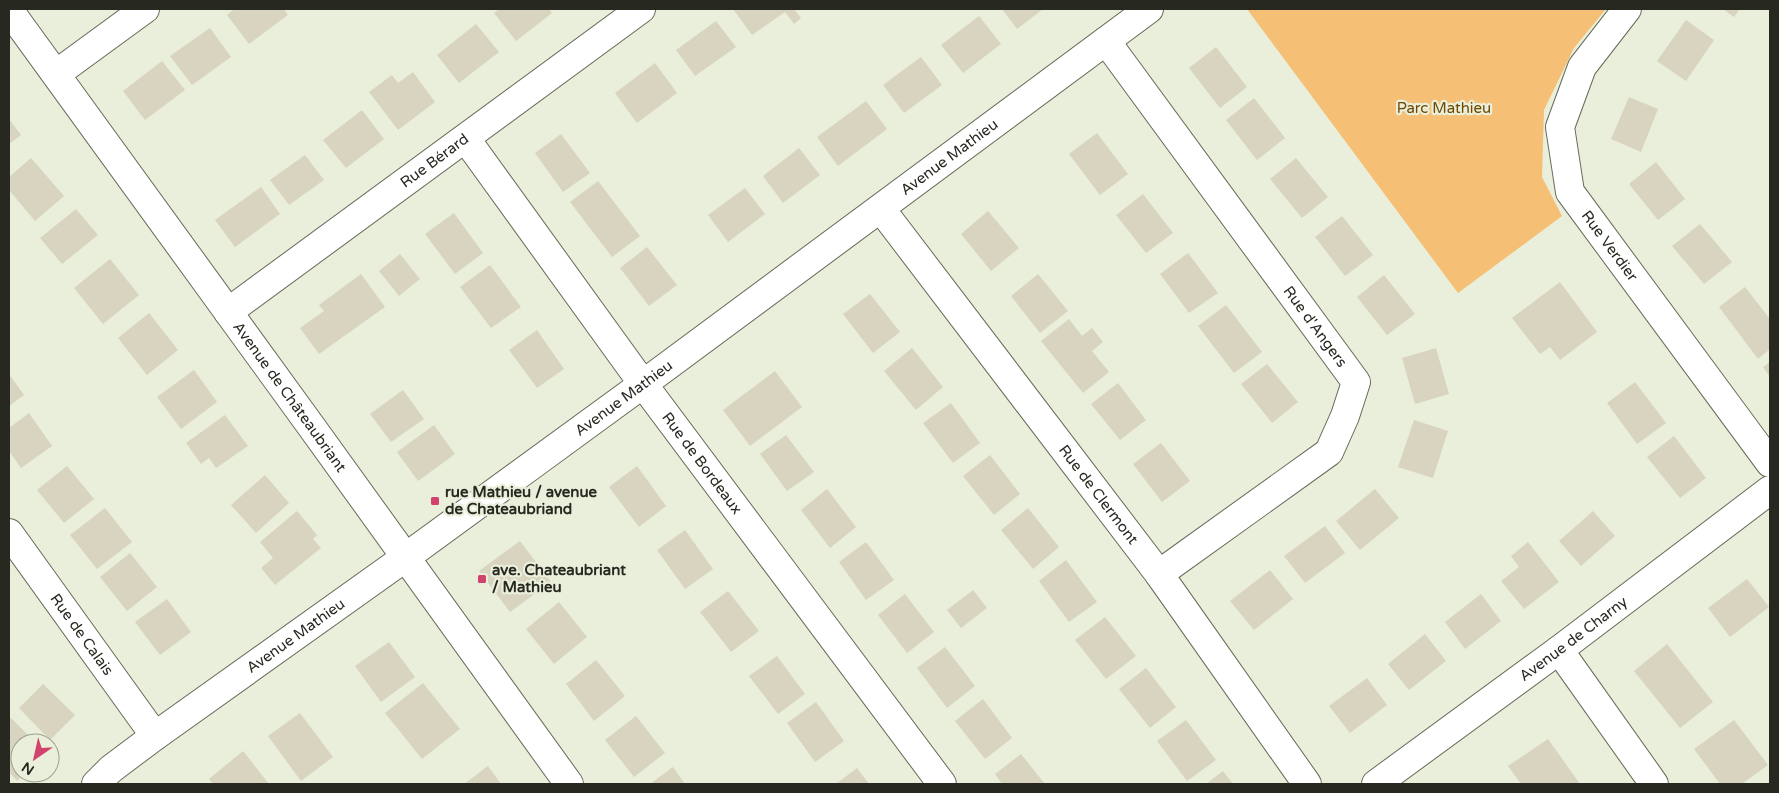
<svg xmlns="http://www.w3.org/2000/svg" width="1779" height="793" viewBox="0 0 1779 793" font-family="'Varela Round',sans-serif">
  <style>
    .green { fill: #f5bf75 }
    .building { fill: #d8d4bf }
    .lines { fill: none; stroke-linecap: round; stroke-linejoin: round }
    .minor-casing { stroke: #656a58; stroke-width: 30 }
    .tertiary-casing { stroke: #656a58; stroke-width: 30 }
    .minor { stroke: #fff; stroke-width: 28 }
    .tertiary { stroke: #fff; stroke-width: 28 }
    .poi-dot { fill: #d1436c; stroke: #e9efda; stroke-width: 2 }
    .labels { text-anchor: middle; stroke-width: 4.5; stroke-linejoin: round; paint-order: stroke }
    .park-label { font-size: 15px; fill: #6f4800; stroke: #e9efda }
    .street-label { font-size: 15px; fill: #272921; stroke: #e9efda }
    .poi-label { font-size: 15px; font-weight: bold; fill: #272921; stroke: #e9efda; text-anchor: start }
  </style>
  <rect width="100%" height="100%" fill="#e9efda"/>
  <path class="green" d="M1247 9H1606L1574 48 1544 110 1542 177 1562 216 1458 293Z"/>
  <path class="building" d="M234 9H284L288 15 249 44 227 15Z
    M500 9H549L552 13 516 41 494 13Z
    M733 9H794L801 18 794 24 785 12 752 35Z
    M1002 9H1043L1017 29Z
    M1723 9H1740L1734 17Z
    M979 16 1001 44 963 73 941 45Z
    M1686 20 1714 40 1686 81 1657 61Z
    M716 21 736 47 695 76 676 50Z
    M476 24 499 52 459 83 437 55Z
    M210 28 231 57 192 85 170 56Z
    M1216 47 1247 87 1220 108 1189 68Z
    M921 57 942 85 904 113 883 85Z
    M162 61 185 90 145 120 123 91Z
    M655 63 677 93 637 123 615 93Z
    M413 72 435 102 398 130 369 92 392 75 398 83Z
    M1629 97 1658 109 1641 152 1611 139Z
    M1254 98 1285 138 1257 160 1226 120Z
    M866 101 887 129 838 166 817 137Z
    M362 110 384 139 346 168 323 140Z
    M9 119 21 135 9 144Z
    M1097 133 1128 174 1100 195 1069 154Z
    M561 134 590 173 563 192 535 153Z
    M799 148 820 175 783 203 763 176Z
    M305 155 324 180 289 205 270 180Z
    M31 158 64 196 35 221 9 190V177Z
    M1296 158 1328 197 1302 218 1270 179Z
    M1656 162 1685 199 1658 220 1629 184Z
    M598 181 640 236 612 257 570 202Z
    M261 187 280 214 235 247 215 220Z
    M745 188 765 214 728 242 708 215Z
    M1143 194 1173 233 1146 253 1116 215Z
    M76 209 98 235 62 264 40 238Z
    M988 211 1019 248 991 271 961 234Z
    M454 213 483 253 455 274 425 234Z
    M1342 216 1373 255 1345 276 1315 237Z
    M1700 224 1732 262 1704 284 1672 246Z
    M647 247 677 285 649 306 620 268Z
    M1188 253 1218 293 1189 313 1160 274Z
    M400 254 420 279 399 296 379 271Z
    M110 259 139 295 103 324 74 288Z
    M490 265 521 307 491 328 460 287Z
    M361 274 385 307 319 354 300 328 324 311 319 305Z
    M1038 274 1068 311 1040 333 1011 296Z
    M1384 275 1415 314 1387 335 1357 297Z
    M1560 282 1597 332 1560 360 1550 347 1540 354 1512 318Z
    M1745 287 1770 319V349L1758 359 1719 307Z
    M870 294 900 332 873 353 843 314Z
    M1226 305 1262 352 1234 373 1198 326Z
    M149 313 178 350 147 375 118 338Z
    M1069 319 1082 336 1092 328 1103 342 1092 351 1109 372 1083 393 1041 341Z
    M537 330 564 369 537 388 509 350Z
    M912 348 943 387 916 410 884 371Z
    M1436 348 1449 394 1415 404 1402 358Z
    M1770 362V377L1763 367Z
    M1267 364 1298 402 1272 423 1241 384Z
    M194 370 217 402 181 429 157 397Z
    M775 371 802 407 750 446 723 410Z
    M9 374 24 395 9 406Z
    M1635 382 1666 423 1637 444 1607 403Z
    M1118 383 1146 420 1120 440 1091 404Z
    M403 390 424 419 391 442 370 414Z
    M951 403 980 443 953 463 923 423Z
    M29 413 52 446 21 468 9 451V428Z
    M225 415 248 446 216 468 209 458 201 464 186 443Z
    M1414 420 1448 431 1433 478 1398 467Z
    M434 425 455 454 418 481 397 452Z
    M786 435 814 472 787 491 760 454Z
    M1674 436 1706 478 1680 498 1647 457Z
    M1161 443 1190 481 1162 502 1133 464Z
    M990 455 1020 494 994 515 963 476Z
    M67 466 94 499 64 523 37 490Z
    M637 466 666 506 639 527 609 487Z
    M265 475 289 503 256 533 231 505Z
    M827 489 856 527 830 548 801 510Z
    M1375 489 1399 518 1360 550 1336 521Z
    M105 508 132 542 97 569 70 535Z
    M1028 508 1059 547 1033 569 1001 530Z
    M297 511 317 535 313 539 321 548 275 585 261 568 273 558 260 542Z
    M1593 511 1615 536 1581 566 1559 541Z
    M1325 526 1345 553 1305 583 1284 556Z
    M685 530 713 569 685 589 657 550Z
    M520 541 551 582 510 612 479 571Z
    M866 542 894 580 866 600 839 562Z
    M1528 542 1559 582 1524 609 1501 581 1519 567 1511 556Z
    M130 553 157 587 127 611 100 577Z
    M1066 560 1097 602 1069 622 1039 581Z
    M1270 570 1293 599 1254 630 1230 601Z
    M1747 579 1769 607 1730 637 1708 608Z
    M973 590 987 608 961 628 947 610Z
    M728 591 759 631 731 652 700 612Z
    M905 594 934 632 907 653 878 615Z
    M1481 594 1501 621 1465 649 1445 622Z
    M167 599 191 632 160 655 135 622Z
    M559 602 587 637 554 664 526 629Z
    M1105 617 1136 656 1106 679 1075 640Z
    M1425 634 1446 661 1409 690 1388 664Z
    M389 642 415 677 381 702 355 666Z
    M1667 644 1713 702 1680 728 1634 671Z
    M945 647 975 686 947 708 917 668Z
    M777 656 805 694 778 714 749 676Z
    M596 660 625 696 594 721 566 684Z
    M1146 668 1176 707 1150 728 1119 689Z
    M1367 678 1387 705 1350 733 1329 706Z
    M423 683 460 729 422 759 385 713Z
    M43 684 75 715 50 740 19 708Z
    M983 699 1012 738 985 759 955 721Z
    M816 702 844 741 815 762 787 723Z
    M300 713 333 757 301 781 268 736Z
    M636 716 665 753 634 777 605 740Z
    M11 718 36 743H20V773H24L17 781 9 772V720Z
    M1186 720 1216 760 1187 781 1157 741Z
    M1734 720 1768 765 1742 784H1720L1694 749Z
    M1548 739 1580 784H1521L1508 766Z
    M243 751 269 784H213L209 779Z
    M1021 754 1045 784H1002L995 774Z
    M488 766 501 784H464Z
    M673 767 685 784H650Z
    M857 768 869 784H836Z
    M1223 771 1233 784H1206Z"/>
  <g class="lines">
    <g class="minor-casing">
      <g id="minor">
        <path id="s1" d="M1627 9 1582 67 1560 127 1570 192 1770 463"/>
        <path id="s2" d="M1106 41 1356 382 1345 416 1329 452 1159 574"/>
        <path d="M56 74 145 9"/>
        <path id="s3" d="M466 139 643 384 942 784"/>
        <path id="s4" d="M881 209 1159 574 1307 784"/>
        <path id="s5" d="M228 312 641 9"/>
        <path id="s6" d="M9 533 155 736"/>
        <path d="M1559 650 1654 784"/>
        <path id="s7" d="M96 784 111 769 155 736 406 557 643 384 1149 9"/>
        <path id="s8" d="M1376 784 1559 650 1770 490"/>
      </g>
    </g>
    <g class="tertiary-casing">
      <g id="tertiary">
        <path id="s9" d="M9 10 316 433 569 784"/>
      </g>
    </g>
    <use href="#minor" class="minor"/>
    <use href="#tertiary" class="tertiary"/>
  </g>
  <g class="poi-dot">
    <rect x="430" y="496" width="10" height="10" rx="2.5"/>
    <rect x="477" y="574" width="10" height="10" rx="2.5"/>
  </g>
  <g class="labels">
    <g class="park-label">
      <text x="1444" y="113">Parc Mathieu</text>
    </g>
    <g class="street-label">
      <text dy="5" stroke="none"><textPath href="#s7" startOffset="1059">Avenue Mathieu</textPath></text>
      <text dy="5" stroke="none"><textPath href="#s5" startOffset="256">Rue Bérard</textPath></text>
      <text dy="5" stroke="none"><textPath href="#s1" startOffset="270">Rue Verdier</textPath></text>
      <text dy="5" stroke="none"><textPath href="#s2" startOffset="354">Rue d'Angers</textPath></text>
      <text dy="5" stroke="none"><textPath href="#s9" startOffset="478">Avenue de Châteaubriant</textPath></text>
      <text dy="5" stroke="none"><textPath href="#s7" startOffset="654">Avenue Mathieu</textPath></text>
      <text dy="5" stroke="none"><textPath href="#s3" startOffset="401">Rue de Bordeaux</textPath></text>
      <text dy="5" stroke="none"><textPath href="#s4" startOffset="359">Rue de Clermont</textPath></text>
      <text dy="5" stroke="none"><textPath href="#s6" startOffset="125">Rue de Calais</textPath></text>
      <text dy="5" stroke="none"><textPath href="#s7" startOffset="249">Avenue Mathieu</textPath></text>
      <text dy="5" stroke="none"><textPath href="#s8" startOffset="245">Avenue de Charny</textPath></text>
    </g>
    <g class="poi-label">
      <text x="445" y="497">rue Mathieu / avenue<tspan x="445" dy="17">de Chateaubriand</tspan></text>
      <text x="492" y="575">ave. Chateaubriant<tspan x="492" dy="17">/ Mathieu</tspan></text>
    </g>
  </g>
  <rect width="1779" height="793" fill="none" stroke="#272921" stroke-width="20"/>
  <g transform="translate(35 758) rotate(214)"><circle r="24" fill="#e9efda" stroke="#9ba090"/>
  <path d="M0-4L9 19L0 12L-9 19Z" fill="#d1436c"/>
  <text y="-8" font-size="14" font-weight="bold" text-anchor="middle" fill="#272921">N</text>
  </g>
</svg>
